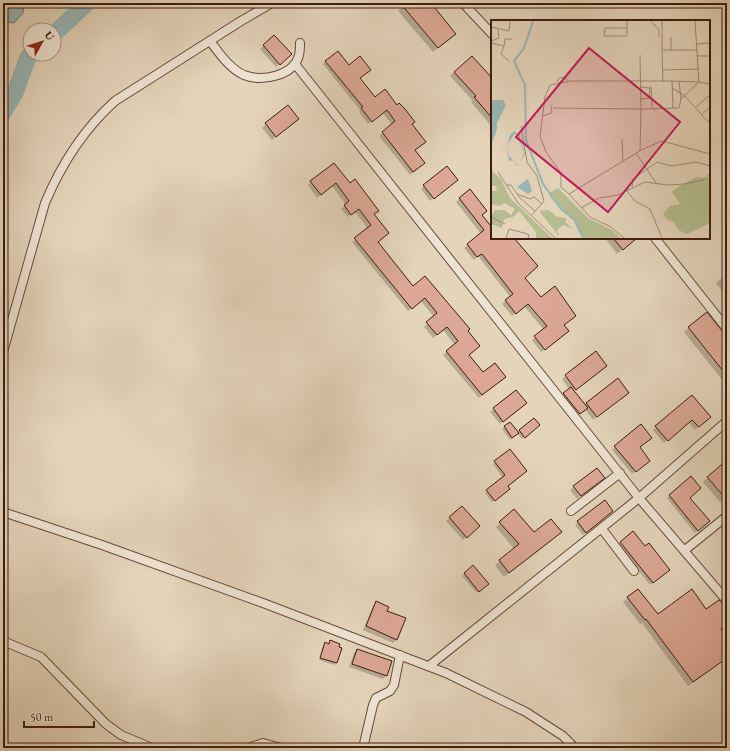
<svg xmlns="http://www.w3.org/2000/svg" width="730" height="751" viewBox="0 0 730 751" font-family="'EB Garamond',serif">
  <style>
    .water { fill: #97b7b7; stroke: #747973 }
    .shadow { fill: #0003 }
    .lines { fill: none; stroke-linecap: round; stroke-linejoin: round }
    .river { stroke: #97b7b7; stroke-width: 17 }
    .building { fill: #dca895; stroke: #3f1c0e }
    .minor-casing { stroke: #684a39; stroke-width: 10 }
    .minor { stroke: #ede3d2; stroke-width: 8 }
    .inset-river { fill: none; stroke: #97b7b7; stroke-width: 2 }
    .inset-road { fill: none; stroke: #a28a75; stroke-width: 1 }
    .view { fill: #c2185b; fill-opacity: 0.15; stroke: #c2185b; stroke-width: 2 }
    .inset-edge { fill: none; stroke: #3f1c0e; stroke-width: 2 }
  </style>
  <rect width="100%" height="100%" fill="#e4d4ba"/>
  <filter id="stains"><feTurbulence type="fractalNoise" baseFrequency=".005" numOctaves="4"/><feColorMatrix values="0 0 0 0 .2 0 0 0 0 .09 0 0 0 0 .02 0 0 0 .5 -.17"/></filter>
  <radialGradient id="worn" r=".72"><stop offset=".6" stop-color="#630" stop-opacity="0"/><stop offset="1" stop-color="#630" stop-opacity=".3"/></radialGradient>
  <path class="water" d="M12 3H24L23 13 14 23 7 22 3 26V18Z"/>
  <path class="shadow" d="M407 3H429L450 38 433 52 398 11Z
    M274 36 290 54 276 67 260 49Z
    M326 61 349 66 366 73 359 79 375 98 411 124 422 145 414 151 421 166 410 175 379 136 392 125 383 113 368 124 359 112 360 110 323 64Z
    M454 72 492 81V127L471 102 472 100 450 76Z
    M288 106 295 122 272 140 262 128Z
    M334 164 350 184 378 211 373 215 377 242 413 287 467 331 468 356 483 374 501 380 479 398 443 355 455 345 443 330 433 338 424 327 434 317 421 301 408 311 352 242 368 229 355 212 348 217 341 209 346 205 332 186 317 198 308 185Z
    M453 183 430 201 421 189 424 186Z
    M470 190 481 215 492 229V238H513L524 278 563 325 564 335 541 352 532 340 544 330 524 306 512 316 502 304 510 297 478 256 474 260 464 248 481 234 456 202Z
    M605 238H637L617 254Z
    M727 274V297L716 283Z
    M689 328 727 335V386L684 332Z
    M596 353 603 369 573 391 585 406 587 403 628 393 593 420 585 409 577 415 561 396 569 389 562 379Z
    M516 391 522 406 500 424 490 412Z
    M692 396 706 420 695 430 688 422 664 443 653 430Z
    M533 419 536 427 522 439 517 433 510 440 502 429 510 423 517 433Z
    M615 447 639 448 646 464 632 474 612 450Z
    M510 451 507 491 492 502 485 493 503 478 493 464Z
    M727 461V496L720 502 703 482Z
    M597 469 600 481 577 499 570 490Z
    M691 477 689 498 706 523 695 533 667 498Z
    M462 507 475 529 463 540 446 521Z
    M612 511 583 535 575 525 578 522Z
    M500 523 534 534 561 532 504 577 495 565 514 549 496 527Z
    M620 542 666 573 650 585 618 545Z
    M464 574 485 586 477 593 462 576Z
    M628 598 658 615 727 607V624L720 629 727 639V658L688 686 642 623 640 624 623 602Z
    M376 602 386 611 405 619 396 640 393 643 363 630 373 606Z
    M330 642 336 663 334 665 319 660 323 646Z
    M357 650 386 675 383 679 349 667 354 653Z"/>
  <g class="lines">
    <path class="river" d="M54 34 87 3
      M3 113 15 93 28 57 32 54"/>
  </g>
  <path class="building" d="M400 3H431L456 34 438 48Z
    M274 35 292 54 280 65 263 45Z
    M338 51 349 65 360 56 371 70 360 78 375 97 385 89 397 105 399 103 405 109 415 122 412 124 426 142 415 150 425 163 413 172 382 132 395 121 387 110 372 122 361 108 363 107 325 61Z
    M472 56 492 78V118L474 97 476 96 454 72Z
    M288 105 299 119 276 137 265 123Z
    M334 163 350 183 355 179 379 211 374 214 389 233 378 242 413 286 425 276 470 329 468 331 480 346 469 355 483 372 495 363 506 377 482 395 446 351 458 341 447 327 437 335 426 322 437 313 425 298 412 309 354 238 371 225 359 209 351 215 344 205 349 201 336 183 321 195 310 181Z
    M447 166 458 180 434 199 423 185Z
    M470 189 487 211 482 215 490 225 492 224V238H514L538 266 525 278 541 297 555 286 576 316 564 325 569 331 545 350 534 336 547 326 528 304 516 314 505 300 513 294 482 254 477 257 467 244 484 230 459 198Z
    M613 238H637L623 250Z
    M707 312 723 332 727 334V376L688 327Z
    M596 351 607 366 576 390 565 375Z
    M618 378 629 393 597 417 586 403Z
    M571 387 588 408 580 414 563 393Z
    M516 390 527 403 503 422 493 408Z
    M692 395 711 417 699 427 692 420 668 441 655 426Z
    M534 418 540 425 525 438 519 430Z
    M510 422 519 433 512 438 504 426Z
    M641 424 652 438 640 447 650 461 636 472 614 446Z
    M510 449 527 471 508 486 510 489 495 501 486 490 505 475 494 461Z
    M727 460V500L707 477Z
    M597 468 605 478 581 496 573 486Z
    M691 476 701 488 690 498 710 521 698 531 669 495Z
    M605 500 613 511 586 533 577 521Z
    M462 506 480 526 467 538 449 517Z
    M514 509 534 532 551 519 562 532 509 573 499 560 519 544 499 522Z
    M633 531 645 546 649 543 670 570 653 583 620 542Z
    M473 565 489 584 479 592 464 573Z
    M638 589 658 614 692 589 706 609 719 600 727 606V624L721 629 727 637V658L693 682 646 619 645 620 627 597Z
    M376 601 389 607 387 611 406 618 397 640 366 626Z
    M330 640 340 644 339 647 342 648 337 663 320 658 325 642 329 644Z
    M357 649 392 661 387 676 352 664Z"/>
  <g class="lines">
    <g class="minor-casing">
      <path id="minor" d="M463 3 492 34
        M210 41C219 53 230 69 244 75 262 82 294 76 299 55 300 51 300 46 300 43
        M295 64 639 498 727 421
        M655 238 727 329
        M3 352 45 203C61 165 85 128 115 101L241 21 272 3
        M571 511 620 473
        M3 512 102 545 263 603 446 673 526 712 563 736 575 748
        M602 529 634 571
        M685 550 727 516
        M3 641 41 657 106 724 121 735 152 748
        M429 666 639 498 727 601
        M248 748 263 743 281 748
        M363 748 373 705 376 698 390 691 394 685 400 655"/>
    </g>
    <use href="#minor" class="minor"/>
  </g>
  <g transform="translate(491 20)">
    <rect width="219" height="219" fill="#e4d4ba"/>
    <path d="M0 150 10 159 19 178 61 218H45V212L28 191 22 197 13 199 11 208 0 204V197L4 190H13L20 195 24 189 13 183 9 186 0 184V171H6L5 166H0ZM205 157 219 158V203L196 214 187 210 183 202 176 200 172 194 179 186 189 184 181 172 184 169ZM67 168 97 198 121 210 129 218H91L82 200 59 177 60 172ZM58 190 65 196 76 199 74 202 82 209 72 205 66 210 68 216 48 191Z" fill="#b5bc8f"/>
    <path d="M0 80H12L15 85 6 103V109L0 126ZM23 111 29 116 34 134 26 146 23 140 18 141 16 127 19 115ZM23 114 27 115 33 133 27 145 18 136 16 126ZM37 159 41 171 37 174 26 167Z" fill="#97b7b7" fill-rule="evenodd"/>
    <path class="inset-river" d="M42 1 33 28 23 41 34 65 35 120 52 164 70 189 85 201 92 218"/>
    <path class="inset-road" d="M160 1 168 10V17M171 1V30H206M0 7 18 11 19 1M135 8H114L113 16H135L136 14V1M0 21 8 18 7 10M0 23 13 26 10 34 18 41M205 24 218 23M13 26 14 19H21M171 31 172 62M180 31V17M206 36H219M171 50 207 49M181 61H80L59 65 54 77 49 116 55 132 70 153V167L78 174 152 129 171 121 219 134M66 62 68 58 74 57 77 61M160 66 161 88 164 91M149 67 159 68 158 78 149 79M181 68 194 76 217 102 219 101M190 79 208 62 219 64M205 87 219 75M62 88 150 89 149 35M182 88 181 61 208 62 204 1M210 95 219 87M51 96 61 93 60 85M30 106 36 142 46 156 53 181 41 195M131 119 132 141M149 131 150 89 188 88 190 79 188 61M145 133 165 163M7 152 27 183 64 218M16 165H20L28 177 44 191M141 167 142 159 166 142 180 146 205 142 219 146M136 171 144 181 159 189 171 218M26 174 39 179 43 177 51 184M78 174 99 197 120 207 133 218M90 188 108 178 127 175 154 162 177 165 193 164 212 160 219 154M0 197 14 204M15 218 18 209 33 213 38 215 37 218"/>
    <path class="view" d="M98 28 189 102 117 192 25 117Z"/>
    <rect width="219" height="219" class="inset-edge"/>
  </g>
  <rect width="730" height="751" fill="none" stroke="#e4d4ba" stroke-width="16"/>
  <rect x="4" y="4" width="722" height="743" fill="none" stroke="#3f1c0e" stroke-width="2"/>
  <rect x="8" y="8" width="714" height="735" fill="none" stroke="#3f1c0e"/>
  <g transform="translate(42 42) rotate(51)"><circle r="19" fill="#ede3d2" stroke="#a79384"/>
  <path d="M0-3L7 15L0 10L-7 15Z" fill="#8f2418"/>
  <text y="-6" font-size="11" font-weight="bold" text-anchor="middle" fill="#3f1c0e">U</text>
  </g>
  <path d="M24 721v6h70v-6" fill="none" stroke="#3f1c0e" stroke-width="2"/>
  <text x="30" y="721" font-size="12" fill="#3f1c0e" stroke="#ede3d2" stroke-width="3" paint-order="stroke">50 m</text>
  <rect width="100%" height="100%" filter="url(#stains)"/>
  <rect width="100%" height="100%" fill="url(#worn)"/>
</svg>
